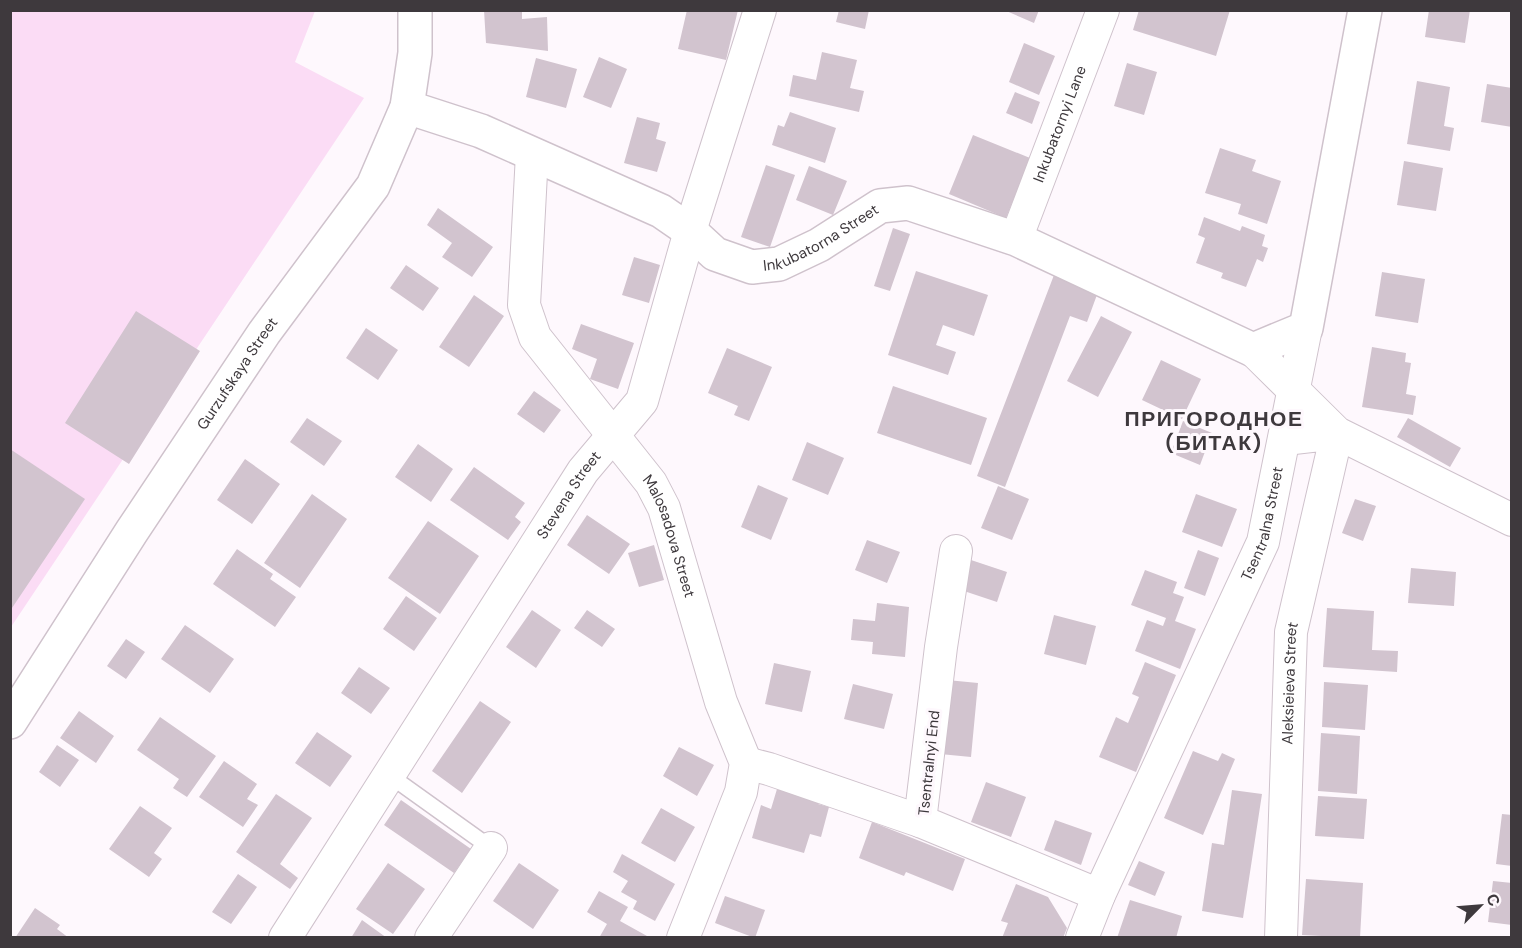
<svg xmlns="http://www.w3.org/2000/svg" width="1522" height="948" viewBox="0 0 1522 948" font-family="'DM Sans',sans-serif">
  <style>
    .green { fill: #fbdcf5 }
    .building { fill: #d2c4cf }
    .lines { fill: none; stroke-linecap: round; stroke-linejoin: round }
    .lane-casing { stroke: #cfc2cc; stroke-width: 18 }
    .street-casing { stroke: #cfc2cc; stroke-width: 34 }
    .secondary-casing { stroke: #cfc2cc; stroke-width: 36 }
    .lane { stroke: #fff; stroke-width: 15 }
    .street { stroke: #fff; stroke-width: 32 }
    .secondary { stroke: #fff; stroke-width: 33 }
    .labels { text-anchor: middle; stroke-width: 6; stroke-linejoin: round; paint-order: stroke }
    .street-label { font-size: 15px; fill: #3e393d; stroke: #fef8fd }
    .district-label { font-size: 21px; font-weight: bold; letter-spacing: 1.5px; fill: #3e393d; stroke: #fef8fd }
  </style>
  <rect width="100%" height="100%" fill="#fef8fd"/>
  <path class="green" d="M11 11H315L295 62 364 98 11 627Z"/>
  <path class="building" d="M484 10H522V19L547 17 548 51 486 43Z
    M687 10H738L726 60 678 49Z
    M839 10H869L865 29 836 22Z
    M1004 10H1039L1034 23Z
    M1139 10H1230L1216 56 1133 30Z
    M1429 10H1470L1465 43 1425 37Z
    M1024 43 1055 56 1039 95 1009 82Z
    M822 52 857 60 850 88 864 91 859 112 789 96 793 75 816 80Z
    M599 57 627 69 611 108 583 97Z
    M536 58 577 69 566 108 526 97Z
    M1127 63 1157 72 1144 115 1114 106Z
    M1417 81 1450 87 1444 126 1454 128 1450 151 1407 144Z
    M1487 84 1512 88V127L1481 122Z
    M1015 92 1040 102 1032 124 1006 113Z
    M790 112 836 128 825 163 772 145 778 125 784 127Z
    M637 117 660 123 656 139 666 142 657 172 624 163Z
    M973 135 1030 158 1006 218 949 194Z
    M1220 148 1256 160 1252 171 1281 181 1267 224 1238 214 1241 204 1205 193Z
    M1404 161 1443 168 1436 211 1397 205Z
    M766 165 795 175 770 247 741 237Z
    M809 166 847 181 833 215 796 200Z
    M438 208 493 247 472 277 442 257 452 243 427 225Z
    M1204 217 1240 231 1242 226 1265 235 1262 246 1268 248 1263 262 1257 259 1246 287 1221 278 1223 273 1196 263 1205 238 1198 235Z
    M893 228 910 234 890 291 874 286Z
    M634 257 660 265 649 303 622 295Z
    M406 265 439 288 423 311 390 288Z
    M916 271 988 295 974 336 943 325 936 345 956 352 948 375 888 355Z
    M1382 272 1425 279 1418 323 1375 316Z
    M1054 275 1098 292 1087 322 1070 316 1005 487 977 476Z
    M474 295 504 316 469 367 439 347Z
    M136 311 200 351 129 464 65 423Z
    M1101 316 1132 332 1098 397 1067 381Z
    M581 324 634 343 618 389 590 379 597 359 572 349Z
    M366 328 398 350 378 380 346 358Z
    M1372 347 1406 353 1405 362 1411 363 1406 394 1416 396 1413 415 1362 407Z
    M727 348 772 367 749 421 734 415 738 406 708 393Z
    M1161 360 1201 379 1182 419 1142 400Z
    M893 386 987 418 971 465 877 433Z
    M534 391 561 410 544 433 517 414Z
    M307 418 342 441 324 466 290 442Z
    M1408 418 1461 448 1450 467 1397 437Z
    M1183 421 1212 433 1200 465 1171 453Z
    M807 442 844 458 828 495 792 480Z
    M418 444 453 469 431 502 395 477Z
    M10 449 85 499 10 611Z
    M245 459 280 484 252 524 217 500Z
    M474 467 525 503 515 517 521 522 508 540 450 500Z
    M758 485 788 498 771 540 741 527Z
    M998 486 1029 499 1012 540 981 528Z
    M312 494 347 519 300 588 264 563Z
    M1196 494 1237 509 1222 547 1182 532Z
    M1355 499 1376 506 1363 541 1342 533Z
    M587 515 630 544 609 574 567 545Z
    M428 521 479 556 440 614 388 578Z
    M867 540 900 552 887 583 855 570Z
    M654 545 664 580 639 587 628 553Z
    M237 549 273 574 270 579 296 597 275 627 213 584Z
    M1198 550 1219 558 1205 596 1184 588Z
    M971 560 1007 572 997 602 961 590Z
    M1411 568 1456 572 1454 606 1408 603Z
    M1145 570 1177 582 1173 593 1184 597 1175 621 1196 629 1180 669 1135 651 1147 620 1163 626 1166 618 1131 605Z
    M406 596 437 618 414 651 383 629Z
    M877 603 909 607 905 657 872 654 873 642 851 640 853 619 875 621Z
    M1327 608 1374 611 1372 650 1398 651 1397 672 1323 667Z
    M532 610 561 630 536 668 506 647Z
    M587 610 615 629 602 647 574 628Z
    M1054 615 1096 626 1086 665 1044 654Z
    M185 625 234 659 210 693 161 659Z
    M126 639 145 652 126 679 107 666Z
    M1145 662 1176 675 1136 772 1099 757 1116 717 1128 723 1139 697 1132 694Z
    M774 663 811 671 802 712 765 704Z
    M359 667 390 688 371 714 341 693Z
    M947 680 978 683 971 757 940 754Z
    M1324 682 1368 685 1365 730 1322 727Z
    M853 684 893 694 884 729 844 719Z
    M480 701 511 722 462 793 432 771Z
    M79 711 114 736 96 763 60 738Z
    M160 717 216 756 187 797 173 788 179 779 137 750Z
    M317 732 352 756 330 787 295 763Z
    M1321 733 1360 736 1357 794 1318 791Z
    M57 745 79 760 60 787 39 772Z
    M679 747 714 765 697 796 663 776Z
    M1193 751 1218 761 1222 753 1235 759 1203 835 1164 818Z
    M224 761 257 784 247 799 258 805 243 827 199 797Z
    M986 782 1026 797 1011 837 971 822Z
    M777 789 819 801 818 804 829 807 821 837 810 834 804 853 752 838 761 805 771 809Z
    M1232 790 1262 794 1243 918 1202 911 1212 843 1224 845Z
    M276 794 312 818 280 864 298 878 290 889 236 852Z
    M1318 796 1367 799 1364 839 1315 836Z
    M401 800 471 849 454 873 384 825Z
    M140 806 172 828 154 853 162 859 149 877 109 849Z
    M661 808 695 827 675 862 641 843Z
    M1502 814 1512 815V866L1496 864Z
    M1055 820 1092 833 1081 865 1044 850Z
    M872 822 965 859 953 891 906 872 904 876 859 858Z
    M622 854 675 884 655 921 633 909 637 901 621 892 628 881 613 872Z
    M1139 861 1165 872 1155 896 1128 885Z
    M388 863 425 889 393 934 356 909Z
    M519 863 559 890 533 929 493 901Z
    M238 874 257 887 231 924 212 912Z
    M1306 879 1363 883 1360 938 1302 935Z
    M1493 881 1512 883V925L1488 922Z
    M1016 884 1048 897 1067 928 1063 938H1002L1008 923 1001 921Z
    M599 891 628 907 620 921 647 936 646 938H599L607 924 587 912Z
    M725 896 765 910 755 938 715 923Z
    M1130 900 1182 916 1176 938H1117Z
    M35 908 60 925 57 929 69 938H15Z
    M362 920 387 938H351Z"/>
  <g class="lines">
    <g class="lane-casing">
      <path id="lane" d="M389 775 491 848"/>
    </g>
    <g class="street-casing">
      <g id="street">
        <path id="s1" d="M532 154 524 305 535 337 651 483 664 508 721 702 746 763 741 792 683 938"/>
        <path id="s2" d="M1016 239 1103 10"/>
        <path d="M1253 350 1337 433 1512 520"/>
        <path d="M956 551 941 647 920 821 1099 895"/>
        <path d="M746 763 769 769 920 821"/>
        <path id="s3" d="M285 938 583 471 642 401 690 231 760 10"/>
        <path d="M431 938 491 848"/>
        <path id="s4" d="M1082 938 1099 895 1263 542 1306 328"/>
        <path id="s5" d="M1281 938 1291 632 1337 433 1285 439"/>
      </g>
    </g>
    <g class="secondary-casing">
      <g id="secondary">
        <path id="s6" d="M407 107 481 131 661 211 690 231 715 254 752 267 779 264 819 245 880 206 908 203 1016 239 1253 350 1306 328 1365 10"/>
        <path id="s7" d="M10 722 132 531 264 333 373 186 407 107 415 53V10"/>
      </g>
    </g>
    <use href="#lane" class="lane"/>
    <use href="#street" class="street"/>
    <use href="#secondary" class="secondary"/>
  </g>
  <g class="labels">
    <g class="street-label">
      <text dy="5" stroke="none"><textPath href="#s2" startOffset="123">Inkubatornyi Lane</textPath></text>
      <text dy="5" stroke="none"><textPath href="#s6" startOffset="459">Inkubatorna Street</textPath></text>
      <text dy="5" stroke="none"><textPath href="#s7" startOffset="416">Gurzufskaya Street</textPath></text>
      <text dy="5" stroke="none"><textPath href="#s3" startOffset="526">Stevena Street</textPath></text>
      <text dy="5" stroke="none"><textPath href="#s4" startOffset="453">Tsentralna Street</textPath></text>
      <text dy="5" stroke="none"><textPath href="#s1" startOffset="428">Malosadova Street</textPath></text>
      <text dy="5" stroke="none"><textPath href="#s5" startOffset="255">Aleksieieva Street</textPath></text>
      <text transform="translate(929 763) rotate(-84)" y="5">Tsentralnyi End</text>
    </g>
    <g class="district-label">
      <text x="1214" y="426">ПРИГОРОДНОЕ<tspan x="1214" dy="24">(БИТАК)</tspan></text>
    </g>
  </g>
  <rect width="1522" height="948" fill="none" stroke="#3e393d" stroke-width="24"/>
  <g transform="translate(1480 906) rotate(65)" stroke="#fef8fd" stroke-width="4.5" paint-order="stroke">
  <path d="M0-4.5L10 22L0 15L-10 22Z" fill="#3e393d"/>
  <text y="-9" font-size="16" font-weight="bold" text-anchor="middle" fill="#3e393d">С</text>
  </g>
</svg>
